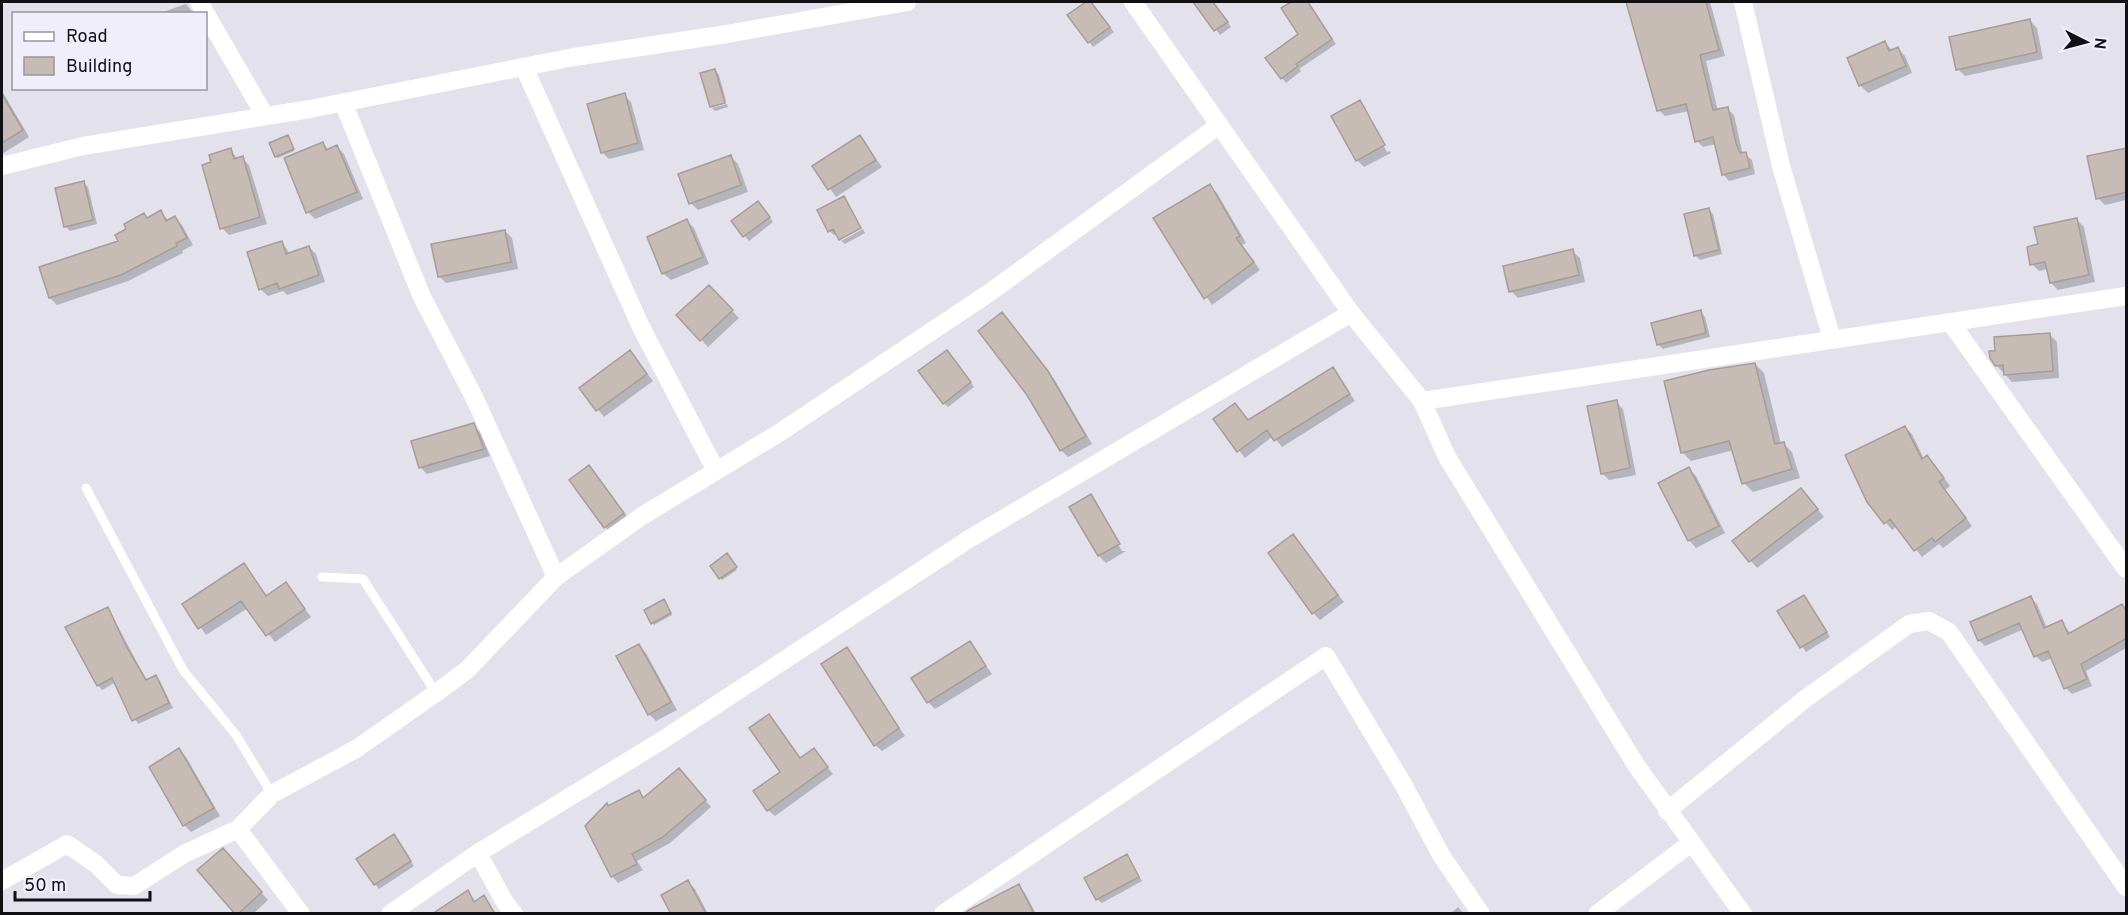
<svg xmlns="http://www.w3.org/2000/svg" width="2128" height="915" viewBox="0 0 2128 915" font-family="Overpass,sans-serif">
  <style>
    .shadow { fill: #0003 }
    .building { fill: #c7bcb5; stroke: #a79d96; stroke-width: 1.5 }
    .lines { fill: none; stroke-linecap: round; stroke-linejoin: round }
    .service { stroke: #fff; stroke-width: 9 }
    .minor { stroke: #fff; stroke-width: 18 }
  </style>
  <rect width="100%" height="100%" fill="#e2e1ec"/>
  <path class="shadow" d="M1090 2 1114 32 1093 47 1070 16Z
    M1195 2H1213L1231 27 1220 35Z
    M1294 2H1308L1336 44 1299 69 1301 71 1286 83 1282 78 1300 34 1284 9Z
    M1640 2H1710L1725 56 1706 61 1718 111 1727 109 1734 115 1742 151 1752 160 1755 174 1729 181 1723 174 1716 144 1703 147 1697 141 1689 111 1665 116 1659 110 1629 4Z
    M186 4 194 14H157Z
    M2030 21 2037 28 2043 59 1965 76 1958 69Z
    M1885 43 1893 51 1898 49 1905 56 1912 73 1868 93 1861 86 1849 58Z
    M715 70 719 75 726 101 712 107Z
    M2 91 29 137 2 154Z
    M624 95 631 102 644 150 609 159 602 152Z
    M1360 102 1366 108H1363L1387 152 1390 151 1367 108 1391 153 1364 167 1357 160Z
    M727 104 728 107 715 111 712 108Z
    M860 137 882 167 836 197 814 166Z
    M289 138 294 151 278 158 276 156Z
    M323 143 329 150 337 147 344 154 363 199 315 219 308 212Z
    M2126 149V200L2105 205 2098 198Z
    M230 150 238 159 242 158 249 165 267 224 229 235 222 228 213 163Z
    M731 157 738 164 748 192 698 210 691 203Z
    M83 183 88 187 97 224 70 231 65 226Z
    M1209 186 1217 193 1246 243 1242 245 1260 270 1212 305 1155 219Z
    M844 198 861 227 840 238 837 234 834 235 829 231Z
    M762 207 773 222 749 241 733 221Z
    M1708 209 1713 214 1722 254 1700 260 1695 255Z
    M161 212 169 221 175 218 182 225 193 245 182 251 183 253 128 281 57 305 50 298 120 242 144 214 148 219Z
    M2077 220 2084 227 2095 282 2058 290 2051 283 2048 269 2039 271 2032 264 2040 245Z
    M687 221 694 228 709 264 671 280 663 273Z
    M863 229 865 233 845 244 841 241Z
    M505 231 512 238 518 269 446 283 439 276Z
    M282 242 290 254 309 247 316 254 325 282 287 295 283 291 268 296 260 289Z
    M1572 251 1580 258 1585 282 1518 298 1511 291Z
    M716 294 739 318 708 347 678 315Z
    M1701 312 1705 317 1710 337 1663 349 1658 344Z
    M1002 314 1054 379 1092 444 1068 457 1061 450 1029 395Z
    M2050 335 2057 342 2059 378 2012 382 1996 365Z
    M630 352 653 381 604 417 581 388Z
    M951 356 974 387 948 407 944 403Z
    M1755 364 1764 373 1781 444 1783 443 1792 452 1800 478 1753 492 1744 483 1734 450 1691 461 1682 452Z
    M1333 369 1355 401 1282 447 1273 436 1245 458 1215 420 1235 405 1249 421Z
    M1616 402 1623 409 1636 475 1609 480 1602 473Z
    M473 425 480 432 490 456 427 474 420 467Z
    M1905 427 1912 434 1924 459 1927 457 1934 464 1950 486 1945 490 1972 526 1943 548 1939 544 1922 557 1897 526 1892 530 1868 501Z
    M589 467 630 520 612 534 605 527Z
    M1689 469 1696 476 1725 533 1696 548 1689 540 1660 483Z
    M1091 495 1097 502H1094L1122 551H1126L1106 563 1099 556Z
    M1808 497 1824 517 1757 568 1734 541Z
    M1293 536 1344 602 1320 620 1313 613Z
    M729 557 737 570 722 580 720 578Z
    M244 564 268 597 286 584 311 617 275 642 248 608 206 635 184 604Z
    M1804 596 1830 637 1806 652 1779 611Z
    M2030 597 2037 604 2047 628 2062 622 2071 634 2122 606 2126 610V648L2086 671 2092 686 2072 694 2066 688 2053 658 2042 662 2036 656 2024 629 1985 646 1979 640Z
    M665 603 672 615 654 625 652 623Z
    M108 608 147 681 156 677 160 681 173 708 138 724 116 682 102 690 98 685Z
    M970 643 992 674 935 709 928 702Z
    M639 645 646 653 677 710 656 721 649 714Z
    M847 649 905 736 882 751 875 745Z
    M769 716 801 759 814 750 833 774 775 816 768 810 782 773Z
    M179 750 186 757 220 816 191 832 184 825Z
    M685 776 711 807 670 843 637 861 643 870 618 883 612 876 609 808 638 792 645 798Z
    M398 841 414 866 379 889 375 884Z
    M1127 856 1142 881 1102 903 1097 899Z
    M230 857 268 900 253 914H237Z
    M688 882 695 889 708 914H672Z
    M1018 886 1025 893 1036 914H972Z
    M467 892 476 902 484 897 496 914H434Z
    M1458 907 1464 914H1450Z"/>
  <path class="building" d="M1086 2H1091L1110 27 1088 43 1067 15Z
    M1193 2H1213L1228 22 1214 31Z
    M1291 2H1308L1332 39 1296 64 1298 66 1281 79 1265 58 1298 34 1281 8Z
    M1626 2H1706L1719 50 1700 55 1713 110 1728 107 1736 143 1740 153 1746 152 1750 168 1722 175 1713 137 1695 142 1686 104 1657 111Z
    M2030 19 2037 52 1956 70 1949 37Z
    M1885 41 1889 51 1898 47 1906 66 1859 86 1847 58Z
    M715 69 725 103 710 107 700 73Z
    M625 93 638 143 601 153 587 104Z
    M2 94 23 130 2 143Z
    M1360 100 1385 145 1356 161 1331 116Z
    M288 135 294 149 275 157 269 143Z
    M860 135 876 160 828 190 812 166Z
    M323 142 326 150 337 145 357 192 306 213 284 158Z
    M231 148 234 159 243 156 260 217 220 229 202 165 211 162 209 155Z
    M2127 148V192L2096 199 2087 156Z
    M731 155 741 185 689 204 678 174Z
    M84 181 93 220 64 227 55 188Z
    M1210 184 1240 236 1236 238 1254 262 1204 299 1153 218Z
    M844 196 861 228 839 240 833 229 828 232 817 210Z
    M758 201 770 217 743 237 731 221Z
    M1709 208 1719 250 1694 256 1684 214Z
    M161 210 166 221 175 216 187 238 176 243 177 246 121 275 49 298 39 267 118 241 115 235 126 229 124 224 144 213 147 218Z
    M2077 218 2089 275 2050 283 2045 262 2030 265 2027 247 2038 244 2034 227Z
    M687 219 703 257 662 274 647 237Z
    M505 230 511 262 438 277 431 244Z
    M282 241 286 254 309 246 319 275 279 289 277 283 259 290 247 252Z
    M1573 249 1579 275 1509 292 1503 266Z
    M709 285 733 310 700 341 676 315Z
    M1701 310 1706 333 1657 345 1651 323Z
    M1002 312 1048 371 1086 436 1060 451 1027 395 978 331Z
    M2050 333 2053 371 2004 375 2003 365 1995 366 1990 358 1989 351H1995L1994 337Z
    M630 350 647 374 596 411 579 388Z
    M947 350 971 382 943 404 918 371Z
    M1755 363 1775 444 1784 442 1792 469 1742 484 1729 441 1681 453 1664 381 1709 370Z
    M1333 367 1350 394 1274 441 1267 430 1237 452 1213 419 1235 403 1248 420Z
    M1617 400 1630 468 1601 474 1587 406Z
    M474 423 484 449 419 468 411 441Z
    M1905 426 1922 459 1927 455 1944 478 1939 482 1966 518 1935 542 1932 538 1914 551 1890 519 1884 524 1867 502 1845 455Z
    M589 465 624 513 604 528 569 480Z
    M1689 467 1719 526 1688 541 1658 483Z
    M1801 488 1818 509 1749 562 1732 541Z
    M1091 494 1120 544 1098 556 1069 507Z
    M1293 534 1338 595 1312 614 1268 553Z
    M727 553 737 567 719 579 710 566Z
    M244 563 266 596 286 582 305 609 266 636 241 601 198 629 182 604Z
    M1804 595 1827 632 1800 648 1777 611Z
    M2031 596 2044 628 2062 620 2068 634 2122 604 2127 612V638L2081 664 2087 679 2064 689 2048 651 2034 657 2019 623 1978 641 1970 622Z
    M664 599 671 613 651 624 644 610Z
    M108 607 126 646 146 680 156 675 169 703 132 721 112 678 97 686 65 627Z
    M970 641 986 666 927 703 911 678Z
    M639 644 671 702 648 715 616 656Z
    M847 647 899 728 874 746 821 664Z
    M769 714 800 758 814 748 828 767 767 811 753 791 780 772 749 728Z
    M179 748 214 808 183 826 149 767Z
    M679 768 706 800 663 837 632 854 637 864 611 877 585 826 607 803 608 806 639 790 643 798Z
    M394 834 411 861 374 885 356 859Z
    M223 848 262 892 238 914H235L197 870Z
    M1127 854 1139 877 1096 900 1084 878Z
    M688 880 706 914H671L661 895Z
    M1019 884 1034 914H964L969 910Z
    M468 890 474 902 484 895 495 914H432Z"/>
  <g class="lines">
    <path class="service" d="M86 488 183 670 236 735 272 794
      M322 577 363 579 436 693"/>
    <path class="minor" d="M199 2 265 116
      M1133 2 1351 313 1422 401 1447 457 1636 765 1743 914
      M1743 2 1781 166 1832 339
      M524 67 641 327 716 471
      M343 102 422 297 475 399 556 577 642 516 779 433 989 293 1218 126
      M2 166 83 146 310 109 574 57 727 34 907 2
      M1951 323 2126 569
      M1422 401 2126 296
      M1667 811 1805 699 1909 624 1929 621 1949 632 2126 887
      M238 829 301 914
      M478 853 504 901 514 914
      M2 881 67 844 96 864 117 885 134 886 184 854 238 829 272 794 356 749 436 693 467 670 556 577
      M390 914 478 853 661 741 969 539 1351 313
      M943 914 1326 656 1403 784 1441 855 1481 914
      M1597 914 1691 843"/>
  </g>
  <rect width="2128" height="915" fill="none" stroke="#111115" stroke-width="6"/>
  <rect x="12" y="12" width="195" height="78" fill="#efeefa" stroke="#96969e" stroke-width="1.5"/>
  <rect x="24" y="32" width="30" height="9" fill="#ffffff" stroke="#96969e" stroke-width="1.5"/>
  <text x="66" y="42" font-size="18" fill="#111115">Road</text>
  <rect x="24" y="57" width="30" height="18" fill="#c7bcb5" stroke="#96969e" stroke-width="1.5"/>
  <text x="66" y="72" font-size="18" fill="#111115">Building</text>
  <g transform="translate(2086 42) rotate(96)" stroke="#efeefa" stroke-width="4.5" paint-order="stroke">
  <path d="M0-4.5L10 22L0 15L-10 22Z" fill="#111115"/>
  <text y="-9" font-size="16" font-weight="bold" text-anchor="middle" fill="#111115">N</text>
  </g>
  <path d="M15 891v9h135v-9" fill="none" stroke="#111115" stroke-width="3"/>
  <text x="24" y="891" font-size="18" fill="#111115" stroke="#efeefa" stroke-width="4.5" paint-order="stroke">50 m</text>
</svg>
